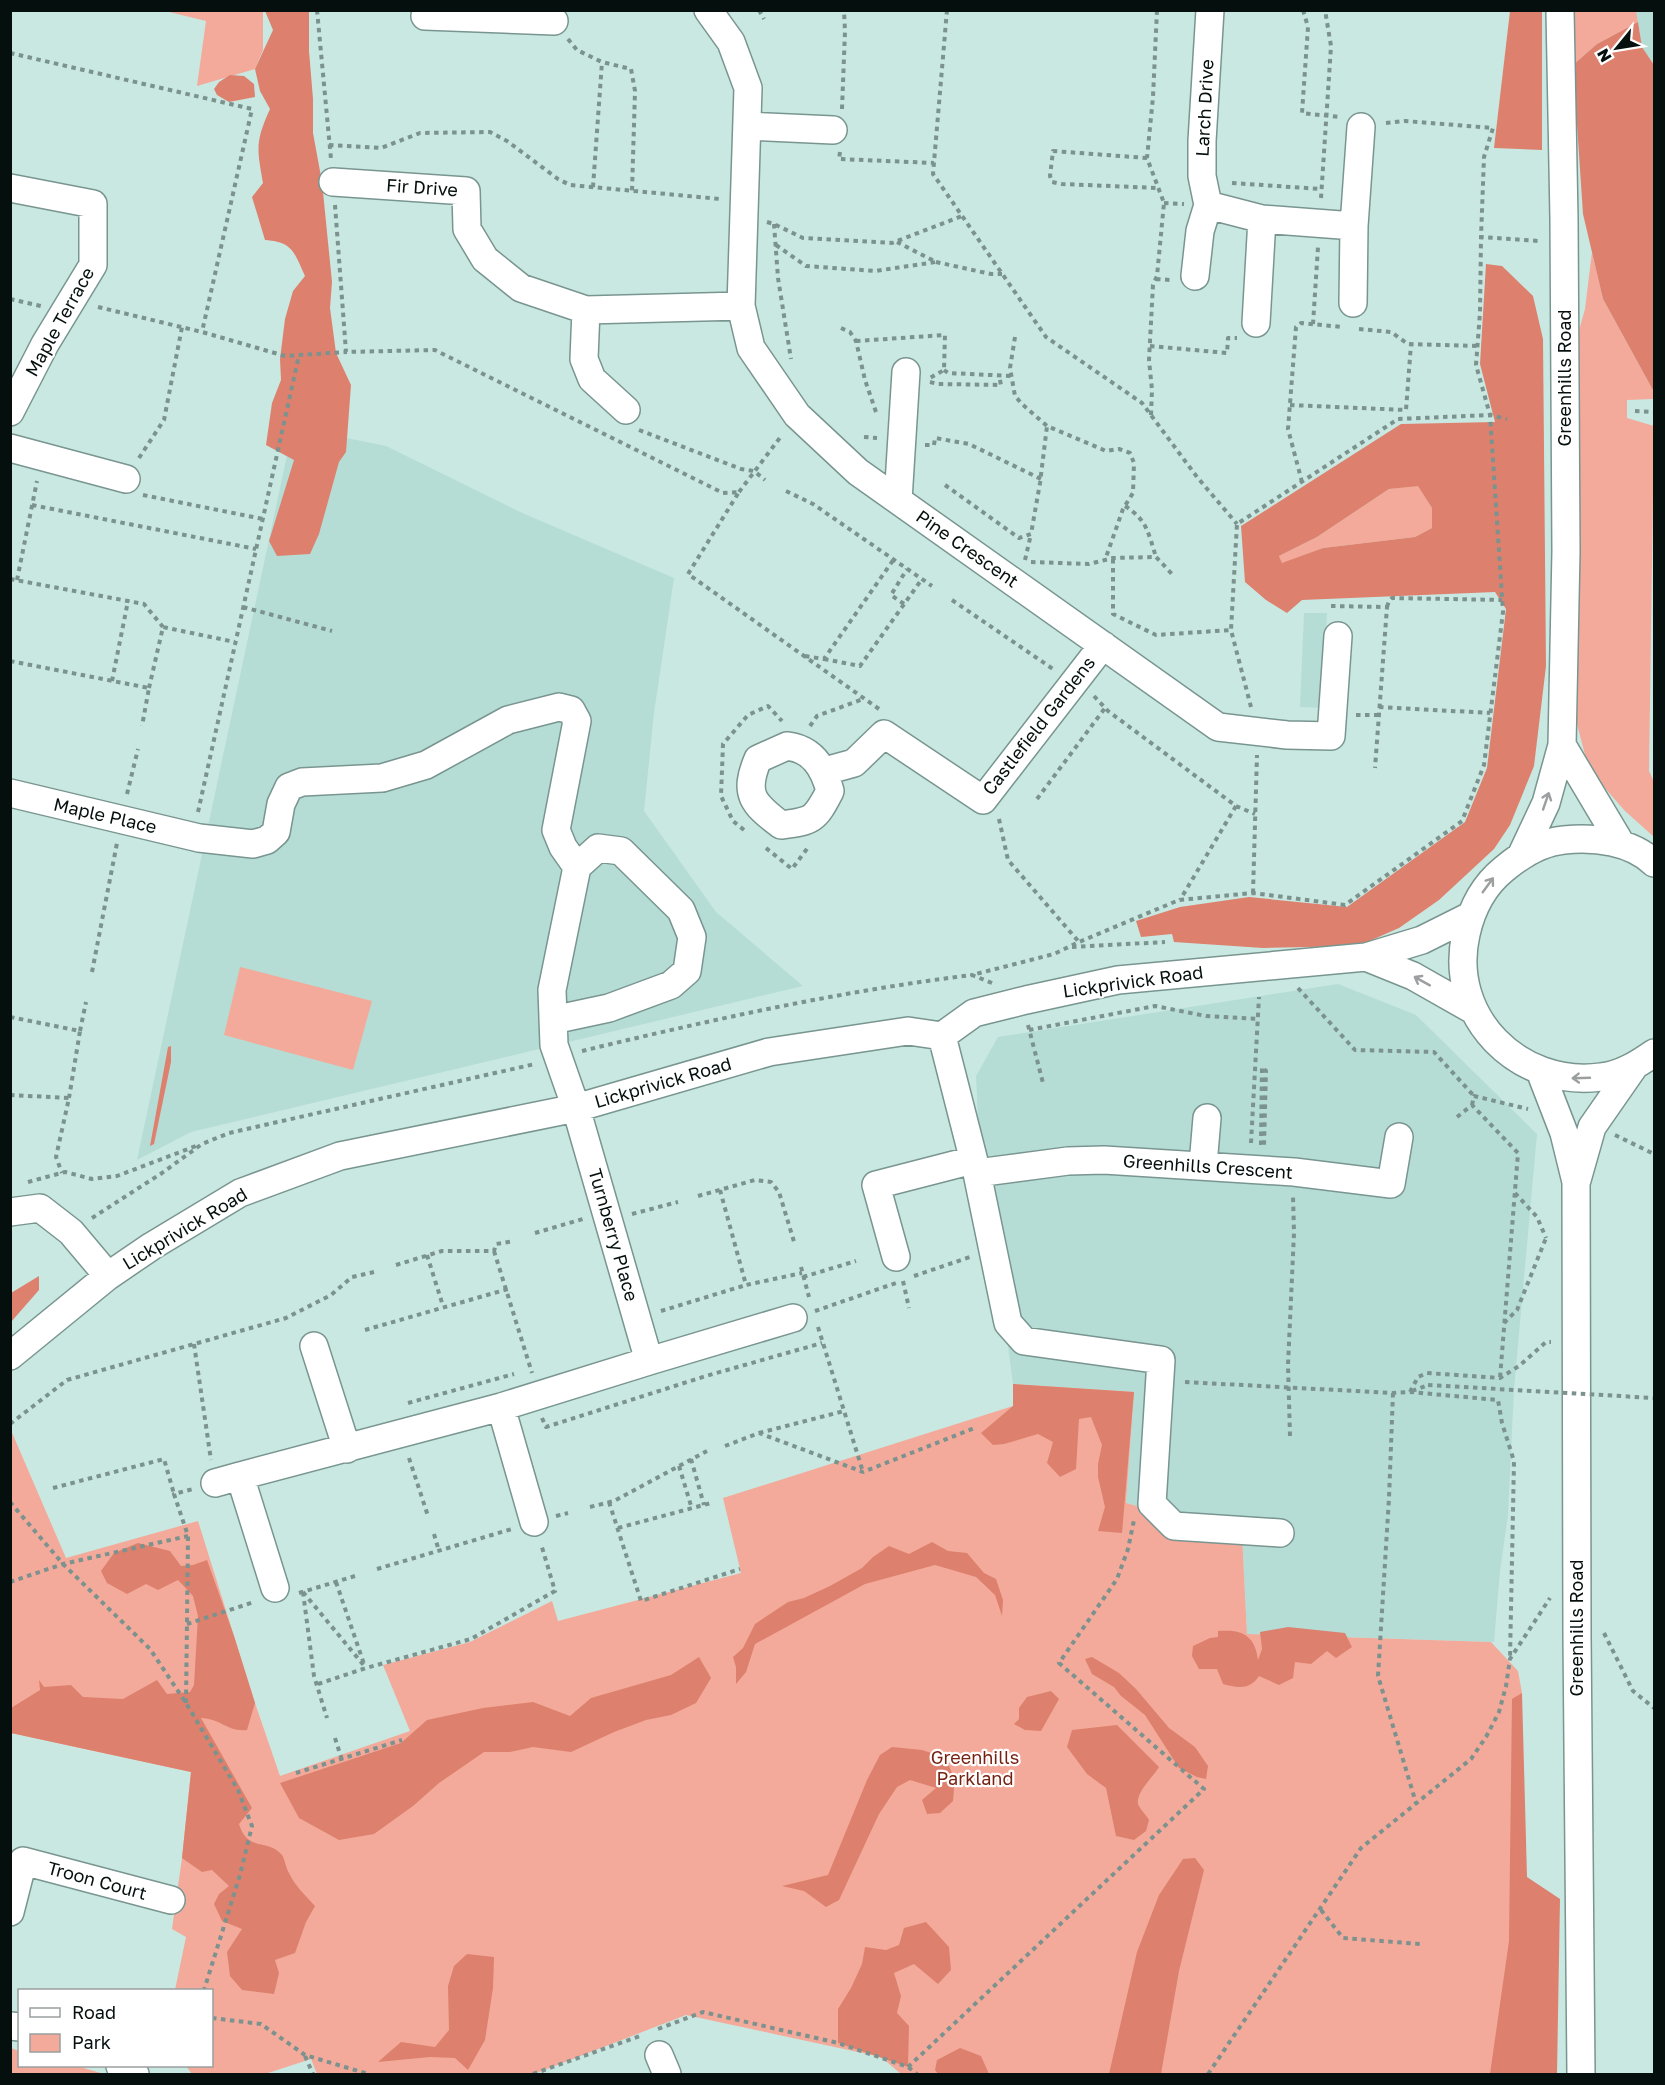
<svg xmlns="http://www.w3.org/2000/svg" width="1665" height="2085" viewBox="0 0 1665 2085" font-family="'Golos Text',sans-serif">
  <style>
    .built { fill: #b5ddd5 }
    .green { fill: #f3aa9a }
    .forest { fill: #dd806d; fill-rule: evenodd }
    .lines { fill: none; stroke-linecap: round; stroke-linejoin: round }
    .minor-casing { stroke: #799590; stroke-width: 30 }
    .path { stroke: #7b928e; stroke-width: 4; stroke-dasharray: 4.5 4.5; stroke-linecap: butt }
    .minor { stroke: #fff; stroke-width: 27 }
    .path-bridge { stroke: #7b928e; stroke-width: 4; stroke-dasharray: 4.5 4.5; stroke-linecap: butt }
    .oneway { stroke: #9b9f9f }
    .labels { text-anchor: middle; stroke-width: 4.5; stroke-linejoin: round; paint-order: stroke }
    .street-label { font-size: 18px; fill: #05100e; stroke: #fff }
    .park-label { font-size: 18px; fill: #762213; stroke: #fff }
  </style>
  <rect width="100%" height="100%" fill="#c9e8e2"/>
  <path class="built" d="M1636 11H1654V65L1642 47Z
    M293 427 386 446 520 512 674 578 654 713 644 811 716 912 803 986 191 1132 137 1160Z
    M1304 613H1327L1323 708 1300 707Z
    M1338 984 1416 1015 1537 1134 1514 1389 1508 1515 1500 1571 1494 1642 1247 1634 1242 1535 1126 1503 1134 1392 1013 1384 978 1118 976 1076 998 1037Z"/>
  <path class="green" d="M165 11H263V50L255 69 197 86 206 21Z
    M1568 11H1636L1638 22 1597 44 1573 65Z
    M1592 252 1603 299 1654 392V399L1627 400V418L1654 426 1649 771 1654 782V837L1625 811 1589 770 1577 724 1576 462 1573 352 1585 309Z
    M1418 485 1432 508V528L1415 537 1323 548 1282 564 1279 556 1317 537 1389 489Z
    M240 967 372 1001 353 1070 224 1035Z
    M1013 1384 1134 1392 1126 1503 1242 1535 1247 1634 1491 1642 1518 1671 1522 1693 1519 1871 1541 2074H901L881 2057 686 2015 534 2074H317L311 2059 265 2074H192L186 2066H212V1990H175L186 1937 172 1929 182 1858 191 1772 11 1733 10 1428 66 1558 198 1521 255 1703 280 1776 410 1731 383 1665 470 1642 552 1601 558 1621 741 1573 723 1498 1013 1406Z
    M11 2048 19 2051 20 2066H77L104 2074H11Z"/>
  <path class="forest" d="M265 11H309V51L313 99V133L322 182 332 282 330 308 336 353 351 385 346 452 339 462 319 534 310 554 277 556 269 541 294 460 266 445 272 403 281 380 280 359 285 319 293 291 305 276C294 252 293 242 265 240L252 197 263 183C257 149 255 142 270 109L260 91 255 69 273 30Z
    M1510 11H1542V150L1494 148Z
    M1638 22 1642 47 1654 65V392L1603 299 1583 214 1573 65 1597 44Z
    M230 75 244 76 254 84 255 97 229 102 217 95 214 89 219 82Z
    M1486 264 1502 266 1533 296 1543 339 1546 666 1534 766 1510 825 1494 849 1439 900 1399 928 1358 946 1263 948 1174 942 1172 934 1141 937 1136 921 1180 907 1249 897 1347 907 1465 822 1487 768 1506 609 1495 592 1302 600 1287 613 1266 600 1245 582 1241 526 1401 424 1495 422 1480 364ZM1418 486 1432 508V528L1415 537 1323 548 1282 563 1279 556 1317 537 1389 489Z
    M171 1046V1062L154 1144 150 1146 168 1047Z
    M39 1276V1290L11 1322V1293Z
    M1013 1384 1134 1392 1122 1533 1098 1531 1105 1507 1098 1477V1464L1102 1445 1091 1417 1079 1419 1076 1469 1060 1477 1047 1463 1053 1442 1038 1434 1004 1444 993 1445 981 1433 1013 1406Z
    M932 1542 948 1551 967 1553 984 1573 996 1579 1003 1600 1002 1616 995 1595 976 1577 935 1565 865 1584 755 1644 746 1672 736 1684V1667L733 1657 743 1648 755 1624 788 1602 804 1598 830 1586 862 1568 873 1557 889 1546 909 1554Z
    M138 1543 170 1551 181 1566 193 1565 207 1560 234 1636 255 1703 247 1730C227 1732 222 1719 201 1718L252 1808 239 1824C248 1853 268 1838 282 1855 285 1860 286 1868 289 1873 295 1886 306 1896 315 1906L306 1922 295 1953 275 1960 279 1973 274 1994 242 1990 230 1976 227 1952 242 1929 222 1921 214 1904 219 1894 229 1886 212 1870 202 1872 182 1858 191 1772 11 1733V1708L40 1690 39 1680 44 1687 71 1685 83 1697 123 1699 157 1680 167 1694 190 1692 194 1685 198 1616 193 1596 178 1580 158 1590 146 1584 127 1594 107 1583 101 1571 114 1553Z
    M1288 1627 1345 1633 1352 1647 1336 1658 1327 1651 1311 1664 1295 1662 1293 1678 1279 1685 1259 1676C1250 1690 1238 1688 1223 1684L1217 1669H1199L1192 1656 1193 1646 1210 1638 1218 1637V1631C1242 1629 1255 1635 1258 1660L1262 1649 1260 1632Z
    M699 1657 711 1678 696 1703 671 1715 646 1720 614 1732 571 1752 533 1747 510 1752H484L439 1783 413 1806 374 1834 339 1840 299 1818 280 1783 401 1743 427 1720 483 1708 533 1702 570 1716 591 1698 671 1675Z
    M1092 1657 1119 1673 1136 1689 1169 1728 1195 1747 1208 1766 1206 1779 1197 1777 1179 1768 1145 1715 1121 1696 1114 1687 1092 1674 1085 1659Z
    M1051 1691 1059 1699 1041 1731 1025 1730 1014 1724 1019 1719V1708L1027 1697Z
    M1522 1693 1527 1877 1560 1899 1557 2074H1490L1509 1941 1512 1699Z
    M1117 1725 1159 1767C1153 1777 1136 1792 1138 1804 1140 1809 1146 1815 1149 1820L1146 1831 1134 1840 1116 1836 1106 1788 1087 1774 1067 1747 1072 1730Z
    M892 1747 922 1750 944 1757C954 1773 955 1782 953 1801L940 1813 927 1814 922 1800 936 1788 910 1780 897 1787 879 1814 839 1900 826 1907 804 1891 782 1886 828 1875 867 1780 880 1755Z
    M1195 1858 1204 1870 1179 1971 1161 2074H1109L1137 1952 1159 1895 1183 1859Z
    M926 1922 949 1947 951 1970 938 1984 914 1964 894 1973 901 1996 897 2013 909 2026 908 2067 838 2043V2009L851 1988 862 1964 865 1947 886 1950 899 1945 904 1928Z
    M467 1954 494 1957 493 1988 485 2040 468 2070 455 2058 430 2057 378 2062 401 2042 435 2047 449 2030 448 1986 454 1966Z
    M960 2048 981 2056 989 2074H938L935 2070 937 2060Z"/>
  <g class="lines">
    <g class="minor-casing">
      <path id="minor" d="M708 10 731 42 748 88 741 306 751 348 797 415 858 472 1218 727 1287 735 1331 736 1338 636
        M425 16 554 21
        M748 126 833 130
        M333 182 466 191 467 229 485 259 521 288 586 310
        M10 188 93 204V265L45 344 10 412
        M1208 205 1262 219 1354 226
        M1195 276 1200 231 1208 205 1202 176V141L1210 10
        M1353 303 1354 226 1361 127
        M1256 323 1262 219
        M626 410 592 379 584 359 586 310 741 306
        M10 448 126 479
        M898 500 906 372
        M1562 745 1621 844
        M787 746C813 749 824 768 830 791 815 820 813 821 781 825 753 804 743 794 758 759Z
        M825 771 854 763 884 734 983 800 1103 645
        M10 793 199 838 253 844 267 840 276 832 281 804 289 787 302 782 382 778 426 765 508 720 559 707 571 710 577 721 556 830 563 847 577 867
        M1522 854 1546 803 1562 745 1566 551 1564 219 1560 10
        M1654 863C1631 841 1595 837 1564 840 1541 842 1522 854 1504 869 1483 886 1472 907 1466 934 1447 1017 1519 1088 1601 1077 1621 1075 1638 1064 1654 1053
        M1366 957 1413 976 1473 1010
        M942 1036 977 1173 1008 1323 1024 1341 1161 1360 1152 1504 1174 1526 1280 1533
        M1540 1071 1564 1133 1576 1182 1577 1636 1581 2074
        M1203 1165 1207 1118
        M977 1173 1068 1161 1104 1160 1294 1172 1391 1184 1399 1137
        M1577 1180 1592 1127 1633 1068
        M10 1212 40 1208 71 1232 108 1276
        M896 1257 876 1185 973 1160
        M314 1346 347 1449
        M10 1356 108 1276 152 1246 240 1193 340 1156 576 1108 769 1052 908 1031 942 1036 974 1013 1026 1000 1118 980 1366 957 1422 940 1470 916
        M649 1361 793 1318
        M501 1407 534 1522
        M215 1483 240 1476
        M275 1588 240 1476 501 1407 649 1361 576 1108 554 1045 552 990 577 867 598 848 621 851 681 910 692 937 687 971 671 985 609 1008 553 1020
        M10 1912 23 1861 171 1900
        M10 2026 20 2027
        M659 2055 667 2074
        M120 2066 135 2074"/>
    </g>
    <path class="path" d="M317 10 331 159
      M759 10 764 19
      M947 10 933 174 1046 337 1142 403 1197 477 1237 524
      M1303 10 1308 27 1302 113 1339 117
      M568 39 577 50 602 62 631 69 635 91 632 191
      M10 53 252 109 202 332
      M842 109 845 31 844 10
      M1386 123 1405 121 1493 128 1484 157 1481 237 1539 241
      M329 145 381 148 420 133 490 132 507 141 558 179 570 185 720 199
      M840 152 839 159 934 163
      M1147 158 1053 151 1050 176 1052 182 1062 184 1157 188
      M1232 183 1321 189
      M593 187 602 62
      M1321 198 1331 46 1325 10
      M1164 203 1184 204
      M335 205 346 352 435 350 723 493 739 492 688 574 879 709
      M767 222 774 224 803 238 892 243 962 216
      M774 224 778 278 791 359
      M776 245 806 266 875 271 936 262 897 242
      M936 262 991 274H1002
      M1156 279 1171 280
      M10 299 41 306
      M98 307 202 332 285 356 346 352
      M1313 324 1318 247
      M841 328 850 332 856 341 865 380 877 415
      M1359 329 1391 332 1408 344 1477 346
      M1015 337 1010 368 1015 396 1022 404 1047 426 1106 451 1119 449 1130 453 1134 463 1133 493 1123 509 1105 560
      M856 341 945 335 944 370 930 378
      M1150 346 1227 353 1228 338H1237
      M944 370 948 373 1011 376
      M930 382 938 384 1001 385 999 375
      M1290 405 1406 410 1411 344
      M1635 411 1654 412
      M1151 415 1152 390 1149 360 1153 285 1157 276 1164 203 1147 158 1153 97 1157 10
      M639 430 741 469 754 471 765 480
      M864 437 877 438
      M925 445H934L935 438 969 444 1041 479
      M139 458 164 420 182 327
      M1302 482 1288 429 1296 327 1301 323 1342 327
      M945 485 1019 538 1031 534 1040 483 1047 426
      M786 491 813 504 932 586
      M739 492 782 435
      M143 495 263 519
      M32 505 256 549
      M1125 506C1147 520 1148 532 1156 557
      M1113 559V614L1156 635 1231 630
      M1025 560 1031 534
      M1031 562 1089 564 1113 558 1156 557 1172 574
      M10 579 144 604 163 627
      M17 580 37 481
      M952 600 1053 669
      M904 604 891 595 907 569
      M1331 606 1387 607 1375 768
      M243 607 332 631
      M1387 607 1389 601 1392 598 1502 600
      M805 656 824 659 894 559
      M824 659 860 666 922 579
      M10 661 149 688 142 726
      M112 681 128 601
      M149 688 163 627 235 642
      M1094 696 1108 711 1236 806 1180 900
      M1251 707 1231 630 1237 524 1398 419 1490 415 1507 419
      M1379 707 1490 713
      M1356 715H1379
      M810 726 817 716 863 699
      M127 794 138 749
      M1037 799 1105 708
      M1236 806 1255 814
      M198 812 299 355
      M999 819 1008 860 1079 942
      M744 830 733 821 721 796 723 744 748 715 768 706 782 721
      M766 848 792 869 809 846
      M1253 893 1257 755
      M1072 947 1165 942
      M92 972 117 843
      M992 983 972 975 1054 954 1079 942 1179 900 1253 893 1345 905 1462 821 1484 765 1503 612 1490 415 1476 365 1480 312 1481 237
      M1298 988 1355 1050 1434 1052 1474 1096
      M10 1017 80 1031 69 1098
      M1028 1025 1043 1083
      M1029 1030 1155 1006 1206 1016 1258 1019
      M80 1031 86 1002
      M582 1051C710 1020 841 991 972 975
      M10 1095 69 1098 56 1157 62 1173
      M1472 1105 1474 1096 1528 1109
      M1457 1117 1472 1105 1518 1153 1500 1378
      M1615 1135 1654 1154
      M1251 1143 1259 997
      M1259 1143H1261L1262 1067 1266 1071 1264 1145
      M28 1182 65 1172 92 1179 117 1176 196 1146
      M720 1190 746 1285 802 1273
      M1515 1193 1537 1217 1546 1238
      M698 1196 755 1180 771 1182 779 1192 795 1245
      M632 1214 678 1202
      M92 1218 162 1173 202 1144 229 1133 535 1064
      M535 1233 583 1219
      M494 1251 532 1373
      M427 1255 443 1306
      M396 1265 442 1251H494L496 1244 514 1241
      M801 1267 809 1297
      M914 1276 970 1257
      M803 1277 856 1261
      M903 1281 909 1308
      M661 1311 746 1285
      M815 1311 896 1283
      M1504 1323 1517 1310 1546 1238
      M818 1327 863 1472
      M365 1330 508 1289
      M194 1344 211 1460
      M1185 1382 1393 1393 1410 1392 1498 1400 1502 1423 1514 1461 1510 1659
      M1412 1391 1428 1385
      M1410 1392 1418 1377 1427 1373 1500 1378 1519 1366 1546 1342H1551
      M1393 1393 1389 1498 1378 1676 1416 1803
      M408 1403 514 1374
      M542 1418 546 1427 706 1376 822 1343
      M10 1424 67 1380 286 1318 331 1295 352 1277 374 1272
      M759 1433 844 1411
      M1290 1436 1288 1365 1294 1233 1293 1196
      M725 1446 759 1433 863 1472 977 1427
      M409 1458 428 1516
      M691 1459 704 1505
      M679 1466 692 1509
      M53 1488 164 1459 174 1494
      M10 1502 63 1564 150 1649 186 1703 238 1790 252 1826 240 1875 204 1990
      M609 1502 641 1601 740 1569
      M590 1507 614 1501 707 1451
      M556 1516 568 1513
      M618 1528 711 1503
      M434 1534 439 1551
      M377 1569 512 1529
      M10 1582 63 1564 188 1536
      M336 1582 364 1664
      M303 1592 314 1676 327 1718
      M303 1592 366 1668
      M299 1593 355 1576
      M187 1624 254 1602
      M1604 1633 1633 1691 1654 1708
      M318 1684 366 1668 471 1639 555 1591 541 1544
      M186 1703 188 1536 174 1494 193 1489
      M335 1738 342 1760
      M296 1773 402 1740
      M1321 1910 1343 1938 1420 1944
      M212 2018 261 2024 305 2055 368 2074
      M658 2029 703 2012 838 2043 908 2067 917 2074
      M305 2056 313 2074
      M908 2067 1204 1789 1059 1663 1117 1579 1128 1549 1134 1520
      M533 2074 643 2035
      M1208 2074 1361 1848 1471 1759 1486 1737 1499 1712 1506 1686 1510 1659 1550 1598"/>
    <use href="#minor" class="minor"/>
    <path class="path-bridge" d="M1428 1385 1654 1398"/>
  </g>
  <defs><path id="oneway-shaft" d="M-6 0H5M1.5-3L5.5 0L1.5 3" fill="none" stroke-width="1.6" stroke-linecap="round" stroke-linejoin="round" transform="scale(1.5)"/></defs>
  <g class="oneway">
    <use href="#oneway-shaft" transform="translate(1546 801) rotate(-71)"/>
    <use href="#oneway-shaft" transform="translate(1488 885) rotate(-54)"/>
    <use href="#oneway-shaft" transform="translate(1422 981) rotate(-151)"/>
    <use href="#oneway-shaft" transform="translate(1581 1078) rotate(178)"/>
  </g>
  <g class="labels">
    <g class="street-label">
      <text transform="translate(1205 108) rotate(-87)" y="6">Larch Drive</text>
      <text transform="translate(422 188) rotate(4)" y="6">Fir Drive</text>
      <text transform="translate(60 322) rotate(-61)" y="6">Maple Terrace</text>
      <text transform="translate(1565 378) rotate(-90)" y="6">Greenhills Road</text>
      <text transform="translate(967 549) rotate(35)" y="6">Pine Crescent</text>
      <text transform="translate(1039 726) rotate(-52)" y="6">Castlefield Gardens</text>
      <text transform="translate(105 816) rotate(13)" y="6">Maple Place</text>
      <text transform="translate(1133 982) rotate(-8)" y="6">Lickprivick Road</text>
      <text transform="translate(663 1083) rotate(-16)" y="6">Lickprivick Road</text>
      <text transform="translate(1208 1167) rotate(4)" y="6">Greenhills Crescent</text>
      <text transform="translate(185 1229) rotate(-31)" y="6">Lickprivick Road</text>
      <text transform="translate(613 1235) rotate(74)" y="6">Turnberry Place</text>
      <text transform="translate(1577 1628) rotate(-90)" y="6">Greenhills Road</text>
      <text transform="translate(97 1881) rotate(15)" y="6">Troon Court</text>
    </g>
    <g class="park-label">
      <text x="975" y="1764">Greenhills<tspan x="975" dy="21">Parkland</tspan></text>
    </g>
  </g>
  <rect width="1665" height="2085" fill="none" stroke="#05100e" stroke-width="24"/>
  <rect x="18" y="1989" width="195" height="78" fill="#ffffff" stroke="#9b9f9f" stroke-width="1.5"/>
  <rect x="30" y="2008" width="30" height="9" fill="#ffffff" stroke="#9b9f9f" stroke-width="1.5"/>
  <text x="72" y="2019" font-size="18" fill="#05100e">Road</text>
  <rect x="30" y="2034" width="30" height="18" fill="#f3aa9a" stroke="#9b9f9f" stroke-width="1.5"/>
  <text x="72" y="2049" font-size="18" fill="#05100e">Park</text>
  <g transform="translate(1617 48) rotate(240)" stroke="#ffffff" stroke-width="4.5" paint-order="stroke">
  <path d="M0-4.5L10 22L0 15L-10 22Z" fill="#05100e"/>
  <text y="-9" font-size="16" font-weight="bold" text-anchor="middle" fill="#05100e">N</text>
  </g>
</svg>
